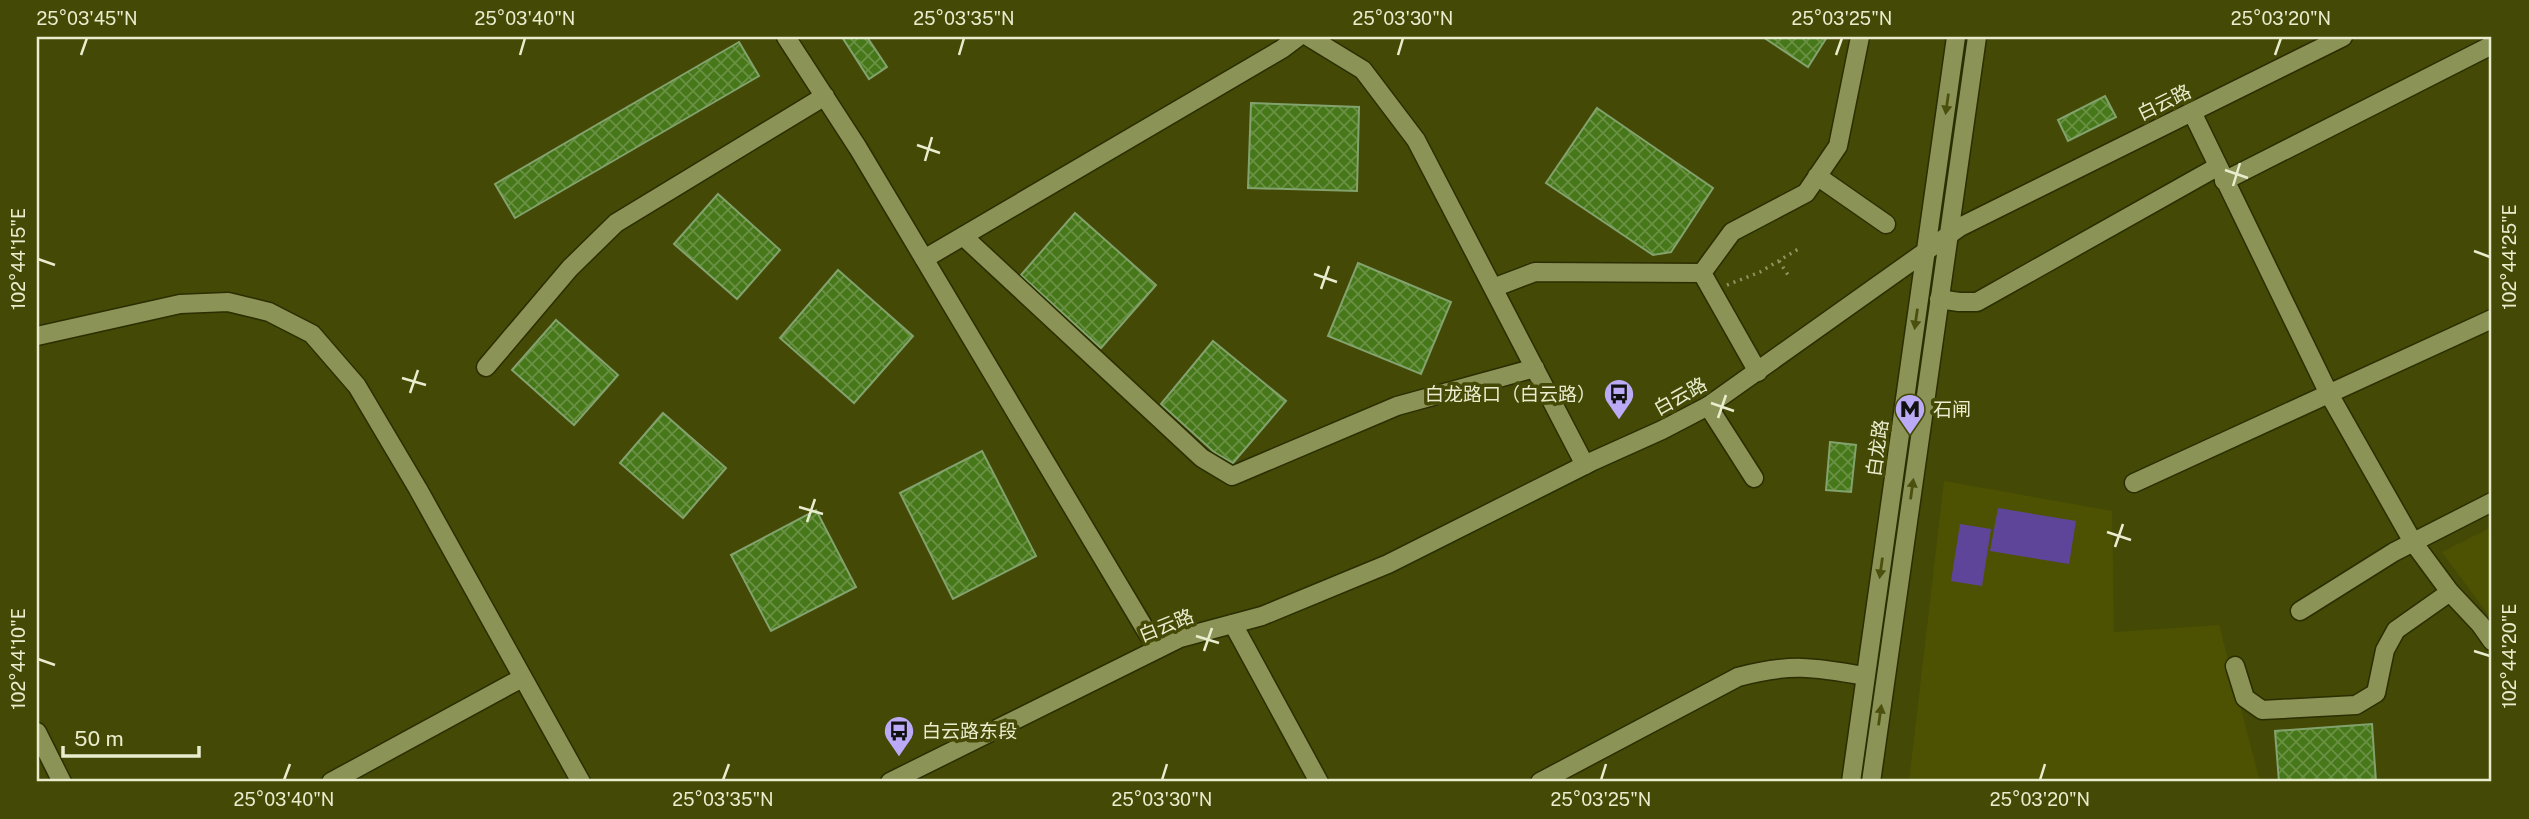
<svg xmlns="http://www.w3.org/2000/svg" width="2529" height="819" viewBox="0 0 2529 819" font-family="'Public Sans','Noto Sans SC',sans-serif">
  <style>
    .built { fill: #4d5203 }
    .grass { fill: #5e459a }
    .building { fill: url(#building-cross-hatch); stroke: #83a36e; stroke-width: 2 }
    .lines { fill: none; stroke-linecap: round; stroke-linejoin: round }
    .street-casing { stroke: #2b2e00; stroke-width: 21 }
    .secondary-casing { stroke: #2b2e00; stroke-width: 21 }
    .path { stroke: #8f9360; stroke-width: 3.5; stroke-dasharray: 2 5; stroke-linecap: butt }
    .street { stroke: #8c9356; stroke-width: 18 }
    .secondary { stroke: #8c9356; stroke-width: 18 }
    .oneway { fill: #4b500e }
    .ticks { fill: none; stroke: #e9edce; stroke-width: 2.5 }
    .labels { text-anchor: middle; stroke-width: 7; stroke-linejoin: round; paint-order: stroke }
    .street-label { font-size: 19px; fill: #e9edce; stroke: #444906 }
    .poi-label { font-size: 19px; fill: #e9edce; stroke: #444906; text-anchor: start }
    .neatline { fill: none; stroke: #e9edce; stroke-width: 2.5 }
    .ticks-label { font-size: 18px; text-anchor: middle; fill: #e9edce }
  </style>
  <defs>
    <pattern id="building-cross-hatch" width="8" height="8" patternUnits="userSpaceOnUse" patternTransform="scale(1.75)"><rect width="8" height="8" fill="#467719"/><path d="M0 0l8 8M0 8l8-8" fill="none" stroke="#6a9144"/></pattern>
  </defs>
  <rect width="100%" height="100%" fill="#444906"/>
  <path class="built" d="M1944 481 2112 511 2114 632 2219 625 2260 782H1909Z
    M2492 527V620L2442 552Z"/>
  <path class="grass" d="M1998 508 2076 521 2069 564 1990 551Z
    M1960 524 1991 529 1982 586 1951 581Z"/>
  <path class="building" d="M842 37H867L887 67 869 79Z
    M1763 37H1827L1808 67Z
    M739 42 759 76 515 218 495 184Z
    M2105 96 2116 117 2068 141 2058 120Z
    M1251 103 1359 107 1357 191 1248 188Z
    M1597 108 1713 188 1671 252 1653 255 1546 183Z
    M718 194 780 250 737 299 674 244Z
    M1075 213 1156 285 1101 348 1021 275Z
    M1358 263 1451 302 1421 374 1328 336Z
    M838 270 913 336 854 403 780 338Z
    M556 320 618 375 574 425 512 370Z
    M1213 341 1286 401 1233 463 1214 452 1161 404Z
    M663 413 726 468 683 518 620 463Z
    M1830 442 1856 445 1851 492 1826 490Z
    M982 451 1036 556 953 599 900 493Z
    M816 510 856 587 771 631 731 555Z
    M2372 724 2376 782H2279L2275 731Z"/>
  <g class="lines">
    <g class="street-casing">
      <path id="street" d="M786 37 858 148 1157 649
        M1309 37 1363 70 1416 140 1585 465
        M2192 112 2329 394 2413 542 2450 592 2480 624 2492 641
        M1817 176 1886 224
        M2224 181 2492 45
        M963 236 1202 458 1232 476 1397 406 1535 368
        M924 259 1282 49 1298 37
        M1702 273 1758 372
        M1493 288 1535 272 1702 273 1732 232 1806 193 1838 146 1860 37
        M1939 299 1959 302H1977L2217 167
        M37 336 180 304 228 302 269 312 312 334 357 386 418 489 581 782
        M486 367 570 268 616 223 825 96
        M1708 406 1754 478
        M2134 483 2492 319
        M2300 611 2394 552 2492 502
        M1233 624 1319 782
        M2235 666 2245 698 2262 710 2356 705 2376 693 2385 650 2396 630 2450 592
        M331 782 522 678
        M1540 782 1738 677C1789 663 1814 667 1865 676"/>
    </g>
    <g class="secondary-casing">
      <path id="secondary" d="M37 732 62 782
        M890 782 1180 638 1262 616 1388 564 1593 461 1662 430 1708 406 1960 227 2343 37
        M1851 782 1956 37
        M1871 782 1977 37"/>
    </g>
    <path class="path" d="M1779 261 1788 275
      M1727 285 1760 272 1800 248"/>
    <use href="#street" class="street"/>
    <use href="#secondary" class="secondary"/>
  </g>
  <defs><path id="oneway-solid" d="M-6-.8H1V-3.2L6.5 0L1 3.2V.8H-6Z" transform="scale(1.75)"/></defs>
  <g class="oneway">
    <use href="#oneway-solid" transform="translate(1947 104) rotate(98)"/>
    <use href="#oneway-solid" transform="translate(1916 319) rotate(98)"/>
    <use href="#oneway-solid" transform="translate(1912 489) rotate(-82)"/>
    <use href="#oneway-solid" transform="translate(1881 568) rotate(98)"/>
    <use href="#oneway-solid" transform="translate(1880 715) rotate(-82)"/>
  </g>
  <path class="ticks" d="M81 55 87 38M520 55 525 38M959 55 964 38M1398 55 1403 38M1836 55 1842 38M2275 55 2281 38M917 145 940 153M925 161 932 137M2225 170 2248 178M2233 186 2240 163M2474 251 2490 257M38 259 55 265M1314 274 1337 282M1321 289 1329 266M402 378 426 385M410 393 418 370M1711 403 1734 411M1718 418 1726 395M799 507 823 514M807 522 815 499M2107 532 2131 540M2115 547 2123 524M1196 636 1219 643M1204 651 1212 628M2474 651 2490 656M38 659 55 665M284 780 290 764M723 780 729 764M1162 780 1167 764M1601 780 1606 764M2040 780 2045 764"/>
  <defs>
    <g id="bus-pin" transform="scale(1.575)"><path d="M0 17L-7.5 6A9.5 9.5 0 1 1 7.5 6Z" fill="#bbaaf6" stroke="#444906"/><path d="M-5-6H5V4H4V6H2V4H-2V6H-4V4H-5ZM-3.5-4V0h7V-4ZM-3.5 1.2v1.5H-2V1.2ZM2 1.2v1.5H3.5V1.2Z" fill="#111"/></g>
    <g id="metro-pin" transform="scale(1.575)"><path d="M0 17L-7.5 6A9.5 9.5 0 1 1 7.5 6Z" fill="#bbaaf6" stroke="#444906"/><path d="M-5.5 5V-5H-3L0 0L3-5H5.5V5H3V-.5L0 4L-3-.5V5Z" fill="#111"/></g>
  </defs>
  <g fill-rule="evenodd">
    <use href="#bus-pin" x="1619" y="394"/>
    <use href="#metro-pin" x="1910" y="409"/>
    <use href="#bus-pin" x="899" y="731"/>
  </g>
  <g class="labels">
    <g class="street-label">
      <text transform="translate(2164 102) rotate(-26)" y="7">白云路</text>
      <text transform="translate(1680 396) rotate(-29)" y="7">白云路</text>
      <text transform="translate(1877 448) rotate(-82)" y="7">白龙路</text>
      <text transform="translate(1166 625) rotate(-22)" y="7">白云路</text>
    </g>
    <g class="poi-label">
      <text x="1596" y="401" text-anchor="end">白龙路口（白云路）</text>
      <text x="1933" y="416">石闸</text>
      <text x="922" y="738">白云路东段</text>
    </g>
  </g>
  <rect width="2529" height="819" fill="none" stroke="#444906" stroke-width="77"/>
  <path d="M63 746v10h136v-10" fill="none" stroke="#e9edce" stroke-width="3.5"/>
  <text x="74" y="746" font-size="21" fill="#e9edce" stroke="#444906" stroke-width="5" paint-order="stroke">50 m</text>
  <rect x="38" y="38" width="2452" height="742" class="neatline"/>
  <g class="ticks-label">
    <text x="87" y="25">25°03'45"N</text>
    <text x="525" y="25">25°03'40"N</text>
    <text x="964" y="25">25°03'35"N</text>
    <text x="1403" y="25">25°03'30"N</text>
    <text x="1842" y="25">25°03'25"N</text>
    <text x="2281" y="25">25°03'20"N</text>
    <text transform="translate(2510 257) rotate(-90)" y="6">102°44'25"E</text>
    <text transform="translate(19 259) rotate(-90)" y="6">102°44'15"E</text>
    <text transform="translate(2510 656) rotate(-90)" y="6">102°44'20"E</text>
    <text transform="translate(19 659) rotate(-90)" y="6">102°44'10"E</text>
    <text x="284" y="806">25°03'40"N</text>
    <text x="723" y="806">25°03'35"N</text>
    <text x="1162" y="806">25°03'30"N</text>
    <text x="1601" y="806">25°03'25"N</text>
    <text x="2040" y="806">25°03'20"N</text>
  </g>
</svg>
